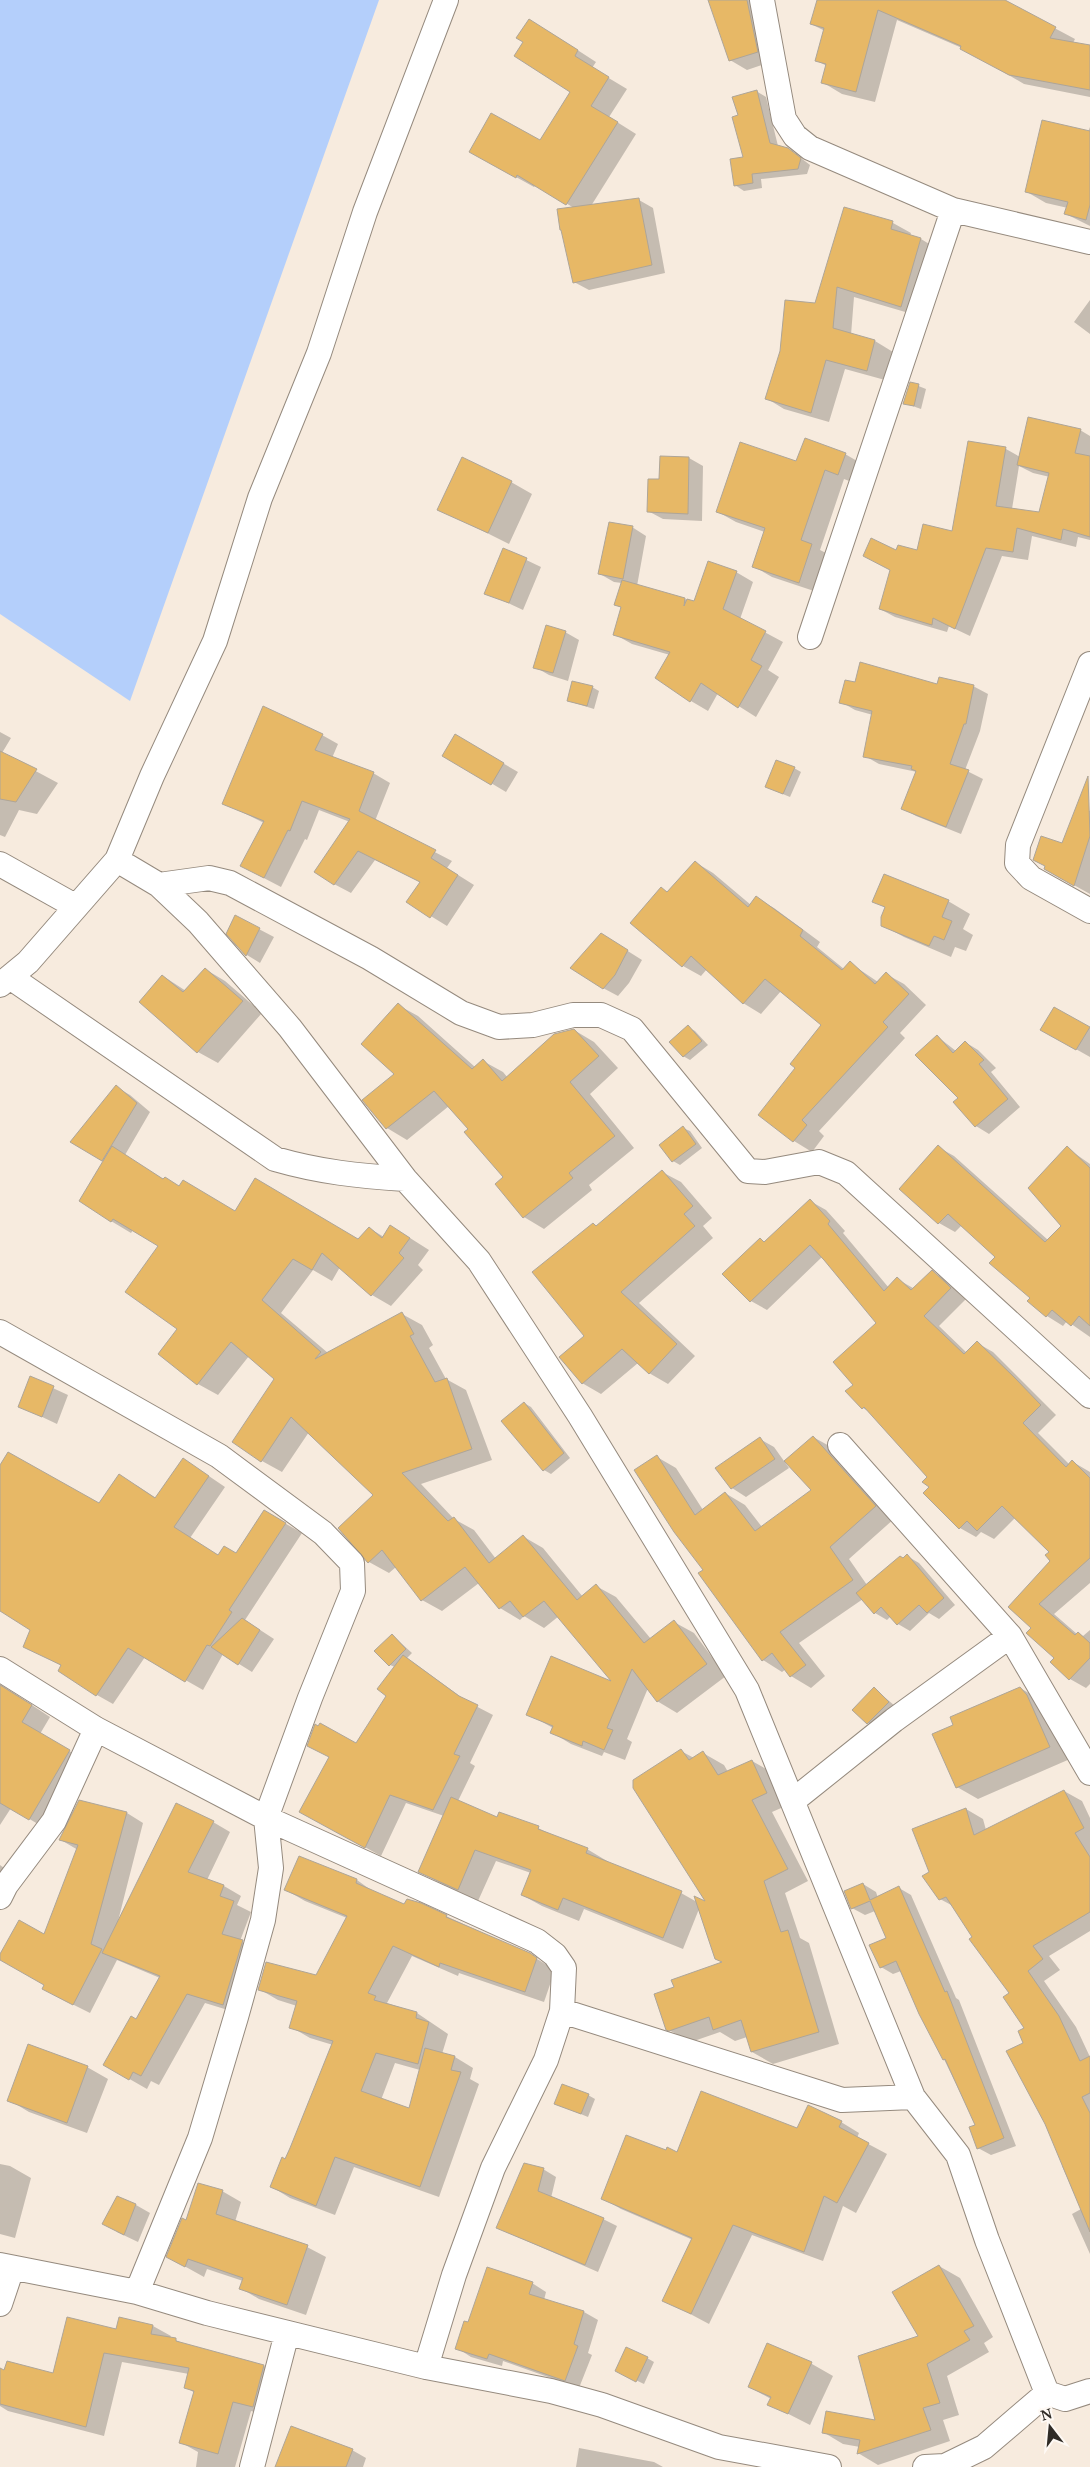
<svg xmlns="http://www.w3.org/2000/svg" width="1090" height="2467" viewBox="0 0 1090 2467" font-family="'Noto Serif',serif">
  <style>
    .water { fill: #b4cffb }
    .shadow { fill: #0003; fill-rule: evenodd }
    .building { fill: #e7b866; stroke: #aea598 }
    .lines { fill: none; stroke-linecap: round; stroke-linejoin: round }
    .minor-casing { stroke: #958a7e; stroke-width: 26 }
    .minor { stroke: #fff; stroke-width: 24 }
  </style>
  <rect width="100%" height="100%" fill="#f7ebde"/>
  <path class="water" d="M0 0H379L130 701 0 614Z"/>
  <path class="shadow" d="M710 0H760L774 61 747 70 730 60Z
    M818 0H1002L1075 39 1073 43 1090 47V97L1024 84 962 48 897 20 875 102 842 94 822 82 827 66 817 61 825 31 811 24Z
    M548 31 596 62 592 68 627 89 609 117 636 134 591 206 639 200 653 208 665 273 589 290 574 282V208L536 185 534 187 489 162 540 141 571 92Z
    M756 91 766 97 778 146 797 155 810 165 807 174 761 179 762 188 744 191 735 185 745 158 739 116Z
    M1090 127V226L1066 214 1068 208 1046 203 1027 192 1088 132Z
    M844 208 893 223 911 233 910 236 921 239 939 250 919 316 854 297 851 335 875 341 893 352 885 380 845 369 829 422 784 409 766 398 781 351 816 304Z
    M1090 300V334L1074 322Z
    M911 383 926 389 921 409 904 403Z
    M1080 430 1090 436V540L1078 537 1076 547 1032 536 1028 560 1002 556 970 636 949 626 947 632 895 617 880 609 897 552H917L953 533 969 442 1006 449 1020 457ZM1019 466 1033 473 1050 477 1040 513 1012 509Z
    M845 454 864 465 857 484 844 479 820 550 830 555 817 592 772 577 753 566 765 532 736 522 718 512 797 463Z
    M661 457 689 458 703 466 702 521 663 519 648 511 660 480Z
    M511 482 532 494 509 544 439 509Z
    M632 527 646 536 637 586 695 602 736 572 753 582 740 619 783 642 768 670 779 677 756 717 718 693 708 711 691 701 657 677 670 655 632 644 614 634 622 608 616 605 622 583 614 582 600 574Z
    M503 549 541 567 523 610 486 593Z
    M565 632 579 640 568 681 549 675 535 667Z
    M856 684 973 686 988 694 980 731 965 770 983 779 961 834 916 816 902 808 917 772 879 764 865 756 873 715 855 710 841 702Z
    M592 687 599 691 594 709 568 701Z
    M0 732 11 738 2 753 58 783 37 814 19 810 5 837 0 835Z
    M322 735 338 744 332 758 373 773 390 783 375 821 452 861 447 868 474 885 447 926 408 902 421 882 375 860 351 893 334 884 350 822 319 810 307 840 305 839 281 887 258 875 264 823 224 803Z
    M456 736 518 772 506 792 444 755Z
    M794 768 801 772 790 797 773 790Z
    M1078 806 1090 811V894L1045 869 1063 844Z
    M695 862 713 873 751 905 756 898 774 908 820 942 817 947 844 969 850 963 878 982 886 974 904 984 926 1005 900 1033 905 1038 819 1131 824 1136 812 1152 794 1141 760 1115 797 1068 822 1025 781 991 761 1014 743 1003 707 969 701 976 683 966 662 889 668 893Z
    M885 875 948 901 970 914 963 929 973 935 966 951 955 947 951 957 904 937 882 925 886 908 874 901Z
    M236 917 274 937 260 963 247 955 228 933Z
    M615 943 642 960 629 983 618 996 603 988Z
    M205 969 225 981 262 1013 218 1063 198 1052 163 976 186 991Z
    M398 1005 418 1016 475 1067 483 1061 503 1072 508 1078 574 1030 594 1042 618 1068 590 1094 634 1148 589 1185 592 1190 544 1229 524 1217 497 1184 505 1178 469 1129 449 1106 407 1140 387 1128 396 1074Z
    M1054 1008 1090 1028V1057L1042 1030Z
    M688 1027 695 1031 708 1045 690 1060 683 1056Z
    M938 1037 956 1051 965 1042 978 1050 996 1068 991 1072 1020 1107 989 1134 976 1126 955 1102 960 1098Z
    M116 1087 130 1095 150 1112 125 1155 164 1180 236 1212 358 1240 369 1228 384 1237 410 1238 429 1250 418 1265 423 1270 391 1306 372 1295 340 1267 332 1281 313 1270 281 1313 328 1353 402 1314 422 1325 433 1345 429 1348 446 1379 466 1390 492 1460 421 1484 454 1519 474 1530 496 1559 524 1537 543 1548 583 1597 596 1586 616 1597 651 1639 674 1622 694 1633 726 1676 677 1713 657 1701 648 1688 627 1739 632 1742 625 1760 604 1752 602 1756 571 1744 551 1732 553 1728 528 1714 615 1684 559 1616 544 1628 524 1616 520 1620 500 1608 479 1583 442 1611 422 1600 396 1567 389 1573 369 1562 375 1495 309 1432 282 1472 262 1461 275 1379 249 1356 218 1395 198 1384 159 1353 179 1329 159 1245 133 1230 131 1233 111 1221 104 1161 72 1142Z
    M683 1128 690 1131 702 1148 680 1165 673 1161Z
    M938 1147 954 1156 1048 1240 1062 1226 1067 1148 1090 1164V1337L1067 1321 1063 1326 1047 1316 1028 1301 1031 1297 996 1257 962 1225 955 1232 939 1223 901 1189Z
    M662 1172 681 1182 712 1218 703 1226 713 1238 639 1303 695 1356 668 1384 649 1373 638 1363 601 1394 582 1383 594 1224 597 1226Z
    M810 1201 826 1210 845 1231 843 1233 889 1288 897 1279 913 1288 932 1272 948 1281 967 1298 939 1326 967 1353 977 1343 993 1352 1056 1415 1038 1433 1070 1465 1073 1462 1090 1472V1583L1054 1614 1077 1634 1083 1636 1090 1630V1684L1086 1688 1070 1679 1051 1662 1056 1658 1032 1628 1010 1607 1052 1561 1051 1552 1015 1518 994 1539 981 1532 976 1537 960 1528 930 1487 929 1477 871 1413 863 1408 855 1385 878 1323 822 1257 767 1310 751 1301 760 1240 765 1243Z
    M31 1378 68 1395 57 1424 19 1406Z
    M524 1403 531 1407 570 1458 551 1474 544 1470 503 1421Z
    M813 1437 833 1448 895 1518 849 1559 867 1585 907 1556 919 1563 955 1605 939 1619 929 1613 910 1631 898 1624 891 1616 887 1620 875 1613 863 1599 799 1643 825 1676 811 1688 791 1676 786 1669 782 1672 763 1660 704 1570 657 1457 676 1468 703 1510 725 1493 745 1505 762 1527 813 1490Z
    M760 1439 774 1447 789 1468 746 1497 732 1488Z
    M0 1467 100 1505 136 1485 156 1498 200 1470 225 1487 190 1538 219 1556 237 1554 281 1521 302 1533 245 1620 274 1639 252 1672 223 1654 203 1690 145 1657 113 1704 97 1695 62 1666 24 1646 32 1630 0 1609Z
    M392 1635 412 1653 407 1658 468 1702 493 1715 470 1763 475 1766 458 1801 498 1819 538 1828 552 1835 587 1849 607 1861V1863L681 1893 697 1902 708 1903 681 1751 694 1758 703 1753 724 1765 728 1772 752 1761 773 1773 788 1805 772 1812 808 1881 785 1893 800 1938 809 1943 839 2044 773 2064 752 2052 747 2037 735 2041 720 2032 691 2042 667 2029 675 1988 724 1963 699 1909 683 1949 584 1909 579 1921 542 1906 522 1895 531 1873 496 1861 478 1901 440 1883 420 1872 444 1816 406 1803 381 1856 316 1820 357 1745 388 1695 395 1667 390 1665Z
    M0 1684 50 1717 40 1734 88 1762 48 1830 11 1808 0 1825Z
    M1020 1688 1041 1700 1070 1759 978 1799 957 1787Z
    M875 1689 895 1706 874 1727 868 1723Z
    M1064 1791 1082 1801 1090 1818V1931L1049 1956 1060 1970 1044 1981 1076 2027 1090 2057V2254L1072 2214 1081 2209 1062 2166 1064 2165 1025 2044 1026 2029 1011 1993 953 1906 940 1899 930 1873 966 1809 983 1819 986 1830Z
    M80 1801 127 1813 143 1823 117 1925 213 1822 230 1832 207 1880 224 1886 241 1896 237 1905 251 1912 240 1941 260 1952 241 2014 205 2003 159 2085 151 2081 147 2089 105 2065 137 2020 160 1978 117 1960 90 2013 66 2001 57 1969 0 1959V1957L44 1936 78 1850 61 1840Z
    M0 1865 20 1880 0 1905Z
    M357 1880 375 1893 405 1906 446 1916 529 1954 555 1970 544 2002 459 1973 458 1976 412 1956 387 2003 417 2013 448 2034 442 2054 455 2057 473 2068 470 2079 479 2084 439 2197 354 2167 335 2215 290 2198 272 2187 286 2160 333 2045 310 2038 291 2027 297 2006 278 2000 259 1989 316 1977 347 1918 305 1901 286 1890ZM395 2063 420 2070 410 2110 381 2100Z
    M863 1884 876 1892 878 1898 899 1888 911 1895 956 1998 959 2000 1016 2146 991 2155 978 2148 976 2125 901 1971 893 1974 881 1967 887 1938 875 1911 865 1915 852 1908Z
    M87 2067 108 2079 87 2133 29 2112 9 2100Z
    M588 2095 595 2099 588 2117 556 2104Z
    M841 2122 859 2133 857 2138 887 2154 856 2213 843 2206 823 2261 752 2235 709 2324 664 2300 693 2240 621 2209 602 2198 667 2152 678 2153Z
    M0 2164 10 2166 31 2178 15 2238 0 2234Z
    M543 2169 556 2177 551 2198 603 2219 617 2226 598 2272 497 2228Z
    M222 2191 241 2202 235 2222 307 2247 326 2257 306 2315 259 2299 240 2288 243 2281 207 2269 204 2277 168 2257 187 2222Z
    M136 2205 150 2213 138 2242 117 2232Z
    M939 2266 960 2278 993 2337 984 2343 989 2352 947 2376 959 2415 943 2420 950 2441 878 2465 858 2453 860 2447 843 2444 823 2432 877 2422 920 2337Z
    M532 2283 546 2292 544 2300 584 2312 598 2320 588 2353 592 2355 579 2388 503 2361 502 2366 471 2357 457 2348 469 2324Z
    M120 2319 153 2326 171 2336 170 2338 185 2344 264 2366 282 2376 271 2417 251 2411 235 2467H196L198 2452 180 2442 195 2393 185 2387 189 2374 122 2362 104 2436 8 2411 0 2406V2370L54 2375 117 2330Z
    M768 2345 812 2364 833 2376 810 2425 769 2404 771 2399 749 2387Z
    M647 2358 654 2362 644 2384 623 2374Z
    M579 2448 654 2462 663 2467H576Z
    M352 2450 366 2458 363 2467H284Z"/>
  <path class="building" d="M708 0H747L758 52 729 61Z
    M817 0H1005L1056 27 1050 38 1090 45V90L1009 75 960 49 961 46 878 10 856 92 821 83 826 64 815 61 824 28 810 24Z
    M529 19 578 50 575 56 609 77 591 106 618 122 566 205 517 175 516 178 469 152 491 113 540 140 570 92 514 56 523 42 516 38Z
    M757 90 770 143 788 148 801 158 798 169 752 174 753 183 734 186 730 159 743 157 732 117 738 115 732 97Z
    M1042 120 1090 131V205L1086 220 1064 214 1068 202 1025 192Z
    M639 198 652 265 573 283 561 230H560L557 209Z
    M844 207 893 221 891 229 921 238 901 307 837 287 833 328 875 340 867 371 826 360 811 413 765 399 780 351 785 300 815 303Z
    M910 382 919 384 914 406 903 404Z
    M1028 417 1081 429 1075 453 1090 456V537L1063 529 1061 540 1017 528 1013 552 986 548 955 629 933 618 932 625 879 609 890 570 863 556 871 538 896 550 898 545 917 550 923 524 952 531 968 441 1006 447 996 506 1039 512 1049 473 1017 465Z
    M805 438 846 453 838 475 825 470 801 540 812 544 799 583 752 567 765 528 716 512 740 442 796 461Z
    M660 456 689 457 688 514 647 512 648 479H659Z
    M462 457 512 481 488 533 437 510Z
    M609 522 633 526 623 579 598 574Z
    M503 548 527 558 509 603 484 594Z
    M708 561 737 571 723 609 766 631 751 660 762 666 738 708 701 683 690 702 655 678 670 652 613 635 621 607 614 605 622 580 685 598 684 606 687 599 694 601Z
    M546 625 566 631 553 673 533 668Z
    M860 662 937 684 939 677 974 685 966 724H964L950 764 969 770 946 827 901 809 916 771 911 769 912 766 863 757 872 711 839 703 845 680 855 682Z
    M572 681 593 686 587 706 567 701Z
    M263 706 323 734 315 750 374 772 359 811 436 850 431 858 458 875 430 918 406 902 420 882 358 851 334 885 314 872 350 819 302 801 290 831 288 830 264 878 240 866 264 821 222 804Z
    M455 734 504 763 491 785 442 756Z
    M0 751 37 769 16 802 0 799Z
    M776 760 795 767 783 794 765 787Z
    M1088 776 1090 836 1074 886 1044 869 1045 866 1033 860 1041 836 1062 843Z
    M695 861 748 907 756 896 803 930 800 936 842 970 850 961 875 984 886 972 909 994 883 1022 888 1027 802 1120 807 1125 793 1142 758 1115 795 1068 790 1064 821 1025 765 979 743 1004 691 956 682 967 630 923 661 887 667 892Z
    M884 874 949 900 942 917 952 921 944 940 934 936 929 946 881 926V917L885 907 872 902Z
    M235 915 260 928 246 956 226 934Z
    M601 933 628 950 615 975 603 989 570 968Z
    M205 968 243 1001 197 1053 139 1002 162 975 183 992Z
    M398 1003 472 1069 483 1059 502 1081 554 1034 574 1029 599 1056 570 1082 615 1136 569 1173 573 1178 523 1218 495 1184 503 1177 464 1132 468 1129 434 1091 386 1129 362 1100 394 1074 361 1044Z
    M1054 1007 1090 1027 1076 1050 1040 1030Z
    M688 1025 702 1041 683 1057 669 1042Z
    M937 1035 953 1053 965 1041 984 1060 979 1064 1008 1099 975 1127 953 1102 958 1098 915 1055Z
    M116 1085 137 1103 102 1161 70 1142Z
    M683 1126 696 1144 672 1162 659 1145Z
    M938 1145 1045 1242 1061 1226 1028 1188 1067 1146 1090 1168V1326L1079 1316 1071 1326 1052 1310 1046 1317 1027 1301 1030 1298 989 1263 995 1257 948 1214 938 1224 899 1189Z
    M112 1146 163 1179 165 1177 179 1186 183 1180 235 1211 255 1178 358 1239 369 1227 382 1238 390 1225 410 1238 399 1253 404 1258 371 1296 322 1253 312 1270 293 1259 262 1300 321 1352 315 1359 402 1312 414 1334 410 1336 435 1382 447 1378 472 1449 402 1473 448 1521 454 1517 489 1563 523 1535 577 1600 596 1584 644 1643 674 1620 707 1664 657 1702 632 1669 607 1728 613 1730 604 1750 583 1741 582 1746 550 1733 553 1726 526 1715 551 1656 611 1681 544 1601 523 1617 510 1601 499 1609 465 1567 421 1601 382 1550 368 1563 338 1528 373 1495 291 1417 261 1462 232 1442 274 1379 231 1342 197 1385 158 1354 177 1329 125 1292 158 1246 113 1219 111 1222 79 1201Z
    M662 1170 693 1206 684 1214 695 1226 621 1292 677 1344 649 1374 622 1349 582 1384 559 1357 584 1336 532 1272 593 1223 596 1226Z
    M810 1199 830 1221 828 1224 884 1291 897 1277 911 1290 932 1270 946 1283 951 1288 924 1316 964 1354 977 1341 1015 1378 1041 1405 1023 1423 1066 1467 1072 1460 1090 1478V1558L1039 1604 1075 1635 1078 1632 1090 1643V1658L1069 1680 1050 1662 1054 1658 1026 1633 1031 1628 1008 1607 1050 1561 1045 1555 1049 1552 1002 1506 977 1531 967 1521 959 1529 923 1493 929 1487 922 1482 927 1477 864 1407 862 1409 845 1391 853 1385 833 1362 876 1323 824 1260 810 1245 750 1302 722 1274 760 1238 764 1242Z
    M30 1376 54 1386 42 1417 18 1407Z
    M524 1402 564 1453 543 1471 501 1421Z
    M813 1436 876 1506 830 1547 853 1580 780 1632 806 1665 790 1677 772 1653 762 1661 698 1573 703 1570 674 1532 634 1470 657 1455 695 1515 725 1492 755 1531 811 1490 784 1461Z
    M760 1437 775 1459 731 1489 715 1468Z
    M8 1452 99 1503 119 1474 155 1498 183 1458 209 1476 174 1527 218 1555 224 1546 236 1553 264 1510 286 1523 229 1610 232 1612 210 1646 207 1645 185 1682 128 1648 96 1696 58 1671 61 1665 23 1647 30 1630 0 1611V1465Z
    M907 1554 944 1598 927 1613 919 1605 897 1625 881 1607 874 1614 856 1593 900 1556 903 1558Z
    M242 1618 260 1630 238 1665 211 1647Z
    M392 1634 406 1649 389 1666 374 1651Z
    M403 1655 459 1696 478 1705 454 1754 460 1756 433 1810 390 1795 365 1848 299 1812 329 1757 307 1746 315 1724 318 1726 320 1723 356 1743 386 1696 377 1689Z
    M0 1685 32 1705 22 1722 70 1750 29 1820 0 1803Z
    M874 1687 889 1702 867 1724 852 1710Z
    M1020 1687 1027 1695 1050 1747 956 1788 932 1734 953 1725 950 1717Z
    M681 1749 689 1760 703 1751 718 1775 752 1760 767 1793 752 1800 788 1869 764 1881 781 1932 788 1930 819 2032 751 2052 741 2020 713 2030 709 2017 669 2031 666 2030 654 1994 674 1987 671 1980 722 1962 715 1959 694 1896 705 1901 633 1788V1780Z
    M1064 1790 1084 1828 1075 1833 1090 1857V1912L1033 1946 1043 1959 1028 1971 1059 2016 1080 2061 1090 2056V2093L1082 2097 1090 2113V2232L1045 2124 1006 2051 1023 2043 1018 2031 1024 2028 1003 1997 1009 1993 969 1939 972 1937 946 1897 939 1900 922 1876 929 1872 912 1829 966 1808 974 1835Z
    M451 1797 497 1817 499 1812 539 1826 538 1829 588 1848 586 1853 682 1891 663 1938 563 1898 558 1910 521 1895 531 1870 475 1850 458 1890 418 1872Z
    M79 1800 127 1812 91 1944 102 1949 73 2005 42 1989 44 1985 0 1960V1954L19 1920 44 1934 78 1845 59 1840Z
    M176 1803 214 1821 188 1872 224 1885 220 1896 234 1901 222 1934 243 1940 223 2005 187 1994 141 2076 133 2072 129 2080 103 2065 131 2016 136 2019 160 1976 102 1953Z
    M299 1856 357 1879 356 1883 404 1904 407 1899 421 1903 447 1915 446 1917 530 1953 537 1958 525 1992 440 1963 439 1967 393 1946 368 1993 376 1996 374 2000 417 2012 416 2018 429 2022 418 2064 376 2053 361 2091 409 2108 425 2048 455 2056 451 2070 461 2072 420 2187 335 2157 316 2206 270 2187 282 2157 285 2159 290 2148 333 2041 289 2028 297 2001 258 1990 266 1962 316 1975 347 1916 284 1890Z
    M863 1883 870 1900 899 1886 945 1992 947 1991 1004 2138 977 2149 969 2127 975 2125 945 2059 943 2060 919 2014 896 1961 880 1968 869 1945 886 1938 870 1901 851 1909 844 1891Z
    M28 2044 88 2066 67 2123 7 2101Z
    M562 2084 589 2094 581 2114 554 2104Z
    M701 2091 797 2128 808 2105 842 2121 839 2127 869 2143 837 2203 824 2196 804 2252 733 2225 691 2314 662 2301 692 2238 601 2199 626 2135 666 2150 667 2147 677 2152Z
    M524 2163 544 2168 538 2191 604 2218 585 2265 496 2228Z
    M198 2183 223 2190 216 2214 308 2245 287 2305 239 2289 243 2278 188 2259 185 2267 166 2257 182 2218 186 2220Z
    M117 2196 136 2204 124 2235 102 2224Z
    M939 2265 974 2326 964 2331 970 2340 927 2364 940 2403 923 2408 931 2430 857 2454 860 2440 822 2433 826 2411 875 2420 858 2356 918 2336 892 2292Z
    M487 2267 533 2282 529 2294 584 2311 574 2344 578 2346 565 2381 489 2354 487 2359 455 2349 464 2321 468 2322Z
    M67 2317 116 2329 119 2317 153 2325 151 2334 176 2338V2341L264 2365 253 2407 233 2402 218 2454 179 2443 194 2391 184 2388 189 2368 104 2353 86 2427 0 2404V2368L4 2370 7 2361 53 2373Z
    M767 2343 812 2362 788 2414 767 2405 771 2397 748 2387Z
    M626 2347 648 2357 636 2382 615 2371Z
    M291 2426 353 2449 346 2467H275Z"/>
  <g class="lines">
    <g class="minor-casing">
      <path id="minor" d="M762 0 784 119 795 136 810 148 953 210 1090 242
        M810 637 953 210
        M1090 664 1018 845 1017 863 1031 878 1090 911
        M117 860 159 885 198 922 290 1028 405 1179 479 1261 580 1416 677 1575 747 1690 913 2097 958 2155 987 2240 1047 2393
        M0 864 75 906
        M159 885 209 878 230 883 370 958 461 1013 499 1027 533 1025 573 1015H601L632 1029 748 1171 765 1172 819 1162 846 1173 1090 1396
        M10 977 275 1159C320 1172 359 1176 405 1179
        M0 985 28 962 117 860 152 776 215 641 260 498 319 353 365 212 446 0
        M0 1332 219 1456 323 1533 352 1563 353 1591 310 1698 266 1818 271 1868 263 1920 236 2017 200 2138 137 2292
        M840 1445 1010 1636 1090 1773
        M0 1669 96 1729 266 1818 537 1941 555 1955 564 1968 562 2011 546 2060 493 2168 454 2275 426 2367
        M794 1800 894 1720 1010 1636
        M0 1897 6 1885 54 1821 96 1729
        M562 2011 842 2100 913 2097
        M0 2265 137 2292 207 2313 426 2367 551 2391 602 2405 719 2447 829 2467
        M0 2304 12 2268
        M1047 2393 1065 2399 1090 2391
        M252 2467 287 2333
        M925 2467 945 2466 984 2447 1047 2393"/>
    </g>
    <use href="#minor" class="minor"/>
  </g>
  <g transform="translate(1050 2427) rotate(344)" stroke="#fef9f4" stroke-width="4" paint-order="stroke">
  <path d="M0-4L9 19L0 12L-9 19Z" fill="#2f2b26"/>
  <text y="-8" font-size="14" font-weight="bold" text-anchor="middle" fill="#2f2b26">N</text>
  </g>
</svg>
